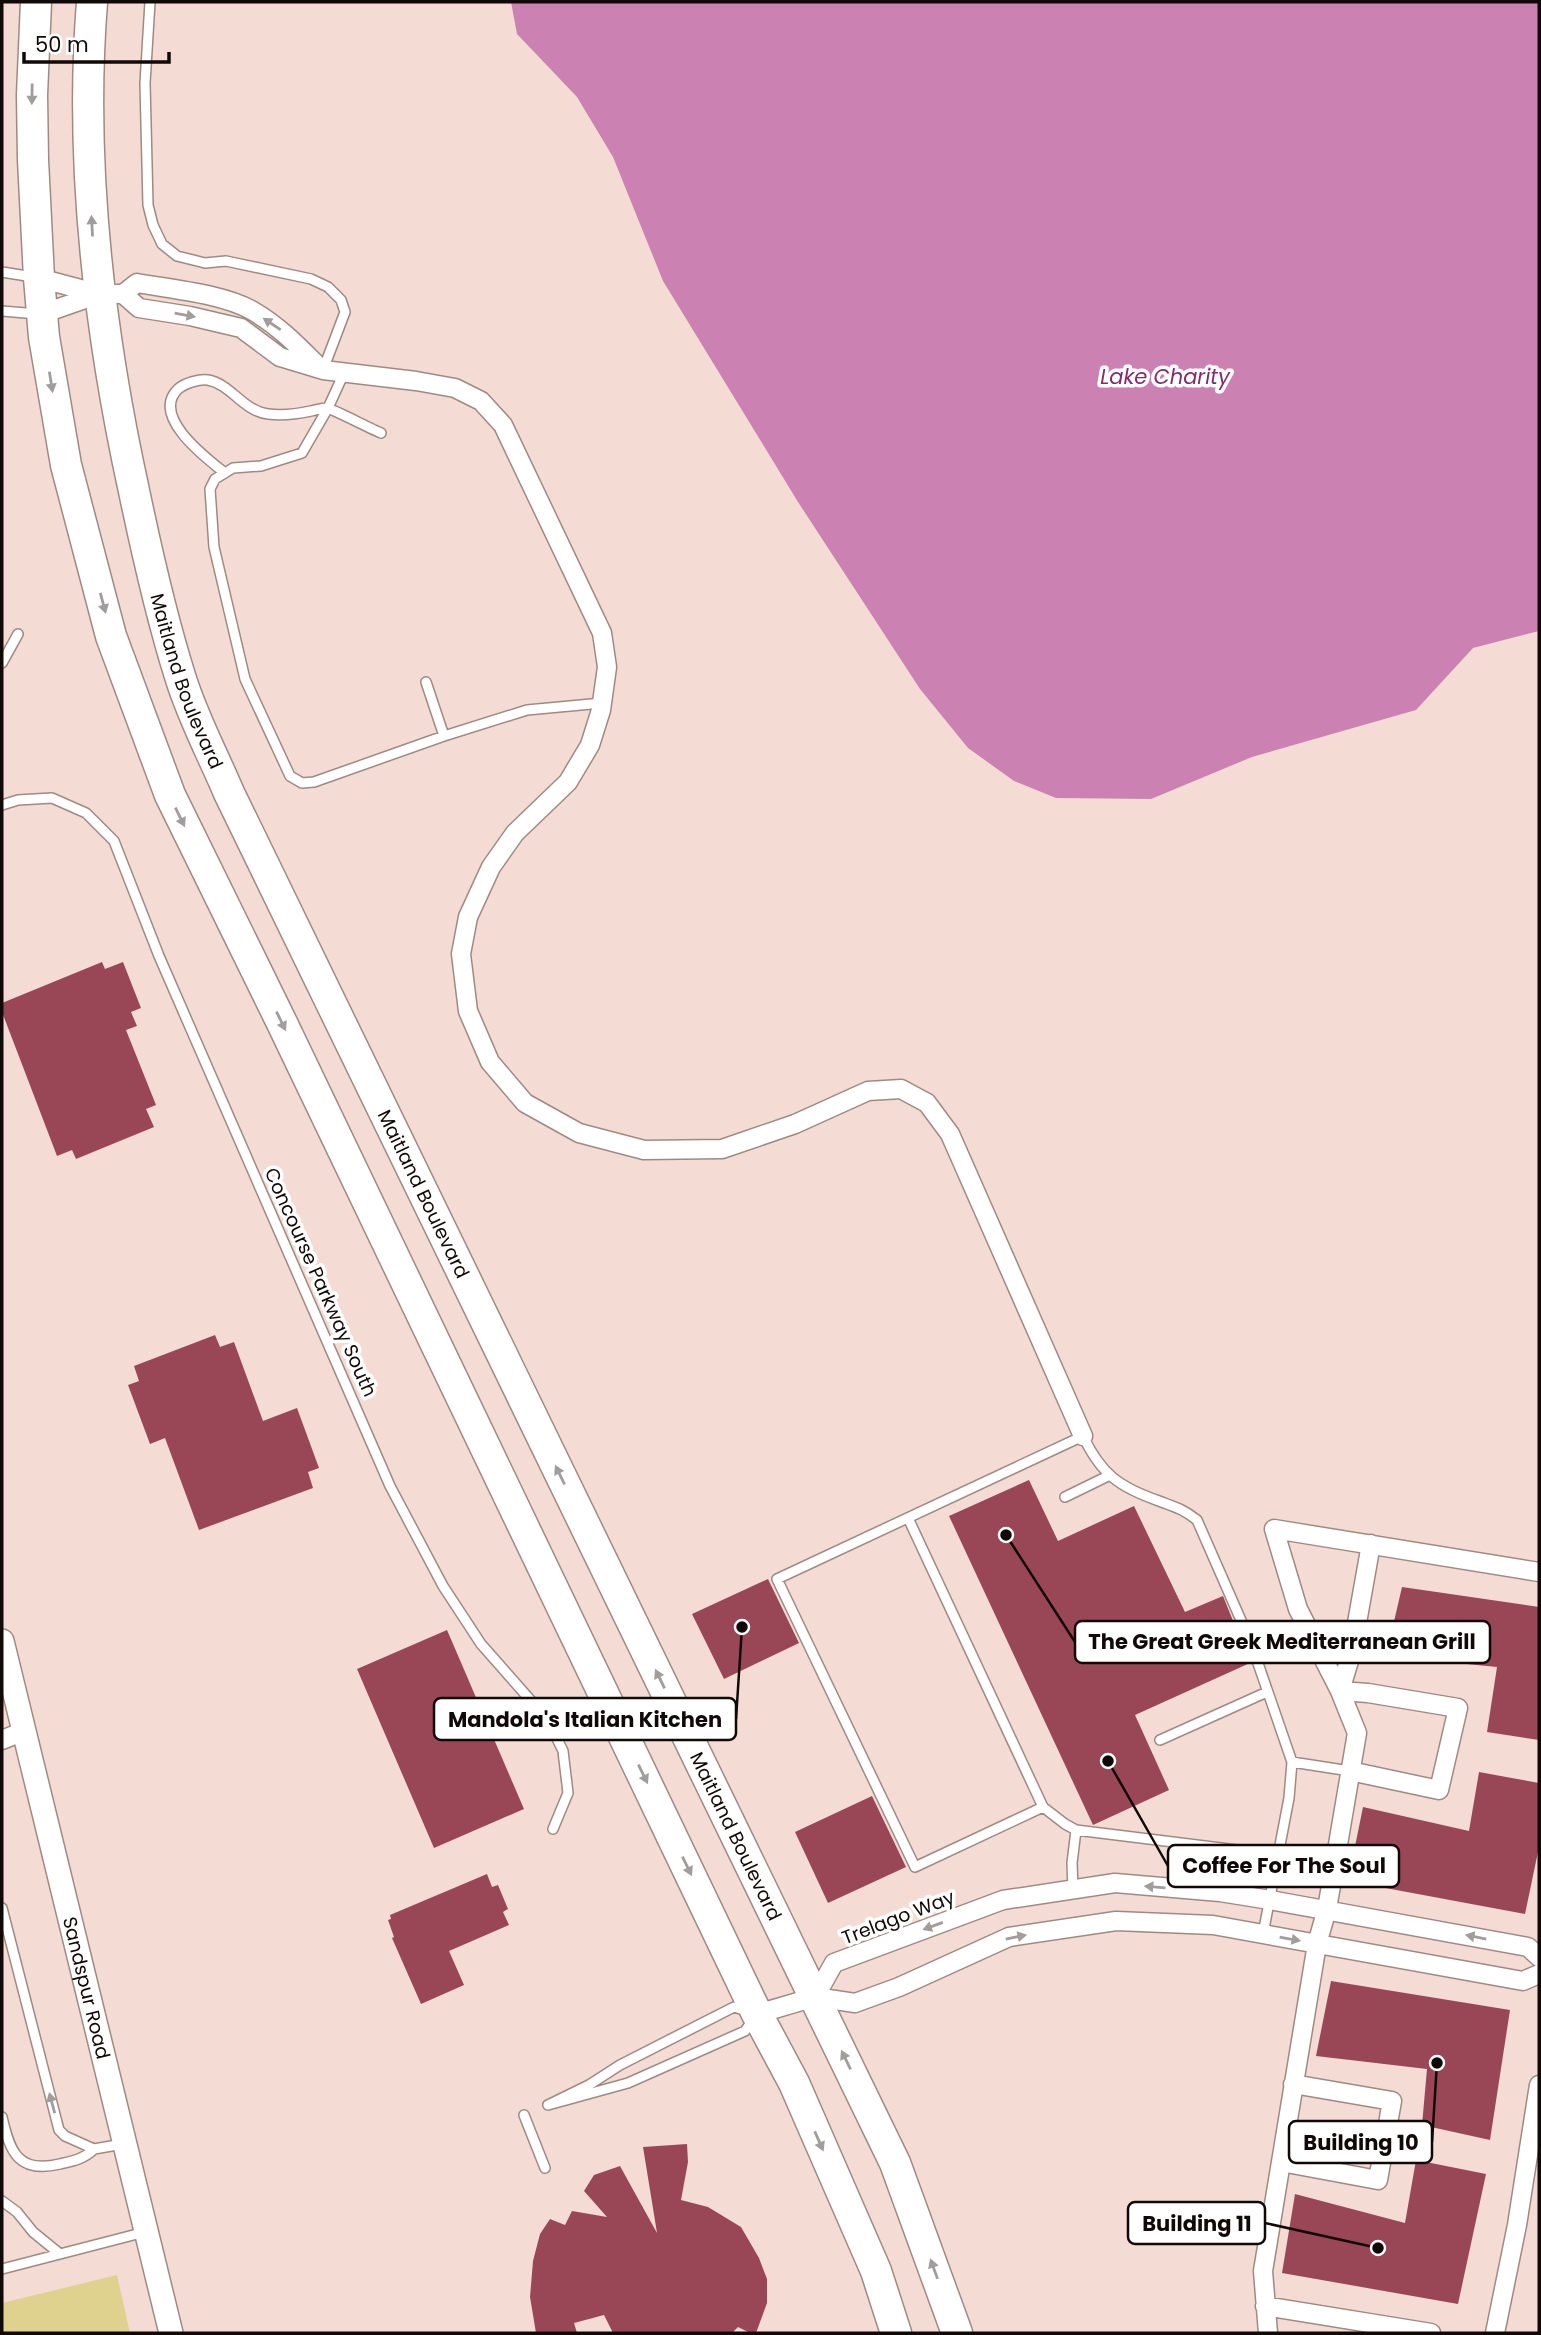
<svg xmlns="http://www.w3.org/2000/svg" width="1541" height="2335" viewBox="0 0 1541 2335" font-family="Poppins,sans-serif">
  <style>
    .green { fill: #dfd28e }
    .water { fill: #cb82b3 }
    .building { fill: #994757 }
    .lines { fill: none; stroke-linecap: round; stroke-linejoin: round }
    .service-casing { stroke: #9f8a83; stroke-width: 12 }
    .minor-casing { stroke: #9f8a83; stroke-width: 21 }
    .tertiary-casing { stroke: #9f8a83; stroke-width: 26 }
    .primary-casing { stroke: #9f8a83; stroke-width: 33 }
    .service { stroke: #fff; stroke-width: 9 }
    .minor { stroke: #fff; stroke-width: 18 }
    .tertiary { stroke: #fff; stroke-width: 23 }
    .primary { stroke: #fff; stroke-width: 30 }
    .oneway { fill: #a09d9c }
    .labels { text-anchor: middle; stroke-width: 7; stroke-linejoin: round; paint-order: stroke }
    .street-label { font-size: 19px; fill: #110907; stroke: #fff }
    .water-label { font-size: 21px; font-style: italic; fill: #822c6b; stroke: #fff }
    .leader { fill: none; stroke: #110907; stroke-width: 2.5 }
    .callout-dot { fill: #110907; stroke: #fff; stroke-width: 2.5 }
    .callout { fill: #fff; stroke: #110907; stroke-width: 2.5 }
    .callout-label { font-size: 21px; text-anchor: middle; font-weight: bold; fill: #110907 }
  </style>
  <rect width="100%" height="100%" fill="#f4dcd4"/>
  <path class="green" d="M117 2275 130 2333H2V2303Z"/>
  <path class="water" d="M511 2H1539V631L1473 648 1416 710 1252 757 1151 799 1056 798 1014 781 968 748 920 689 798 502 663 281 613 157 577 97 517 34Z"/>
  <path class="building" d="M102 962 105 969 123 962 141 1008 131 1012 137 1026 126 1030 156 1105 146 1109 154 1127 76 1159 72 1150 57 1156 2 1012V1003Z
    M215 1335 220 1347 234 1342 263 1421 297 1408 319 1468 308 1472 313 1488 199 1530 165 1438 150 1444 128 1385 139 1381 134 1366Z
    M1029 1480 1058 1541 1134 1506 1185 1612 1223 1596 1250 1663 1135 1715 1169 1790 1093 1825 949 1516Z
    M768 1579 799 1643 724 1679 692 1614Z
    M1402 1587 1539 1607V1740L1487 1732 1497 1667 1386 1656Z
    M447 1630 524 1809 434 1848 357 1669Z
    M1479 1772 1539 1783V1847L1525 1914 1348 1881 1363 1807 1469 1831Z
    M872 1796 906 1867 828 1903 795 1832Z
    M487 1874 492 1887 498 1885 508 1909 503 1912 509 1925 449 1951 464 1985 421 2004 392 1938 394 1937 388 1920 391 1919 390 1915Z
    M1331 1981 1510 2010 1490 2140 1422 2125 1427 2069 1316 2056Z
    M687 2144 688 2162 681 2200 708 2207 741 2227 759 2258 767 2279V2303L756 2333H750L738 2327 732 2333H613L604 2315 574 2323 577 2333H536L530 2297 533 2261 540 2234 550 2219 565 2225 572 2211 607 2217 584 2191 594 2175 620 2166 657 2233 643 2147Z
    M1416 2160 1486 2174 1458 2304 1282 2273 1295 2194 1405 2223Z"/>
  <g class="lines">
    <g class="service-casing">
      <path id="service" d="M150 2 145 83 148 205 153 225 162 244 177 256 205 263 226 261 311 279 328 287 341 300 345 312 323 370
        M2 272 33 277
        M2 311 38 314
        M344 373 328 408 302 453 261 466 233 468 215 479 210 489 214 547 245 679 290 776 302 783 314 782 444 736 527 710 602 703
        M225 473C206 458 150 416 178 389 185 383 199 379 208 380 231 384 243 411 268 414 283 416 297 414 311 411 316 410 322 408 327 408 333 409 371 429 381 433
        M2 663 18 634
        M426 682 444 736
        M2 805 18 800 52 798 86 813 114 841 159 956 390 1486 443 1586 481 1644 548 1720 563 1751 568 1793 553 1829
        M1065 1497 1108 1476
        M908 1518 1043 1807
        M1160 1740 1267 1692
        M1076 1830 1278 1855
        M1073 1889 1072 1863 1076 1830 1065 1824 1043 1807 915 1867 777 1579 1083 1436C1101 1474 1119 1487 1159 1501 1175 1507 1183 1509 1197 1520L1251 1643 1292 1762
        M2 1908 59 2130 65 2136 94 2149 123 2144
        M1263 1934 1289 1798 1292 1762 1350 1771
        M734 2007 757 2014 745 2031 628 2083 548 2105 589 2085 620 2065Z
        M524 2115 545 2168
        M2 2117C10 2152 18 2174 60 2164 73 2161 84 2159 94 2149
        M2 2201 17 2212 33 2232 60 2254
        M2 2269 145 2232"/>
    </g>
    <g class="minor-casing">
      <path id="minor" d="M39 278 99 294H123L137 283C171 289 224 294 253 311 279 326 299 347 320 368
        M123 294 139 308 190 316 241 328 280 357 323 370 416 381 455 388 481 401 503 425 602 633 607 667 601 710 590 745 568 782 515 833 491 867 468 917 461 954 468 1011 490 1062 525 1103 579 1133 644 1150 722 1149 795 1124 868 1091 901 1089 927 1103 950 1134 1083 1436
        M42 314 99 294
        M2 1740 24 1731
        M1350 1771 1439 1790 1458 1708 1368 1693 1340 1691 1352 1651 1371 1544
        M815 1997 834 1963 877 1947 1003 1900 1115 1883 1220 1892 1270 1900 1528 1947 1539 1957
        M757 2014 815 1997 855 2003 899 1987 1009 1937 1116 1921 1213 1925 1523 1981 1539 1974
        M1281 2162 1378 2180 1392 2101 1293 2084
        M1265 2306 1431 2333
        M1268 2333 1263 2271 1317 1944 1327 1909 1357 1733 1340 1691 1298 1609 1274 1529 1539 1572
        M1495 2333 1517 2225 1539 2085"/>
    </g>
    <g class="tertiary-casing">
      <g id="tertiary">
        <path id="s1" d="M2 1641 171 2333"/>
      </g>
    </g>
    <g class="primary-casing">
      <g id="primary">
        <path d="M36 2 32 95 33 160 39 278 44 337 66 465 111 636 170 795 281 1021 757 2014 794 2083 876 2271 896 2333"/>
        <path id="s2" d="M92 2C79 166 99 331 134 491 147 553 161 616 180 676 192 716 213 755 229 793L895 2163 957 2333"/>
      </g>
    </g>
    <use href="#service" class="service"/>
    <use href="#minor" class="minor"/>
    <use href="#tertiary" class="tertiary"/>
    <use href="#primary" class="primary"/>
  </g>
  <defs><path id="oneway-solid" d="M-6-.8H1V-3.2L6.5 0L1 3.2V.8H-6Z" transform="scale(1.75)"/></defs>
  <g class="oneway">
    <use href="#oneway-solid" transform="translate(32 94) rotate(91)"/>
    <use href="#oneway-solid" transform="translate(92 226) rotate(-93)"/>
    <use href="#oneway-solid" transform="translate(185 315) rotate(10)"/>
    <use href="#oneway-solid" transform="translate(272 324) rotate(-146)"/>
    <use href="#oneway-solid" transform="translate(51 382) rotate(81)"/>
    <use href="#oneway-solid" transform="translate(103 603) rotate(75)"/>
    <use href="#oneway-solid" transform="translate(180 817) rotate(64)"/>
    <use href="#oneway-solid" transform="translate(281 1021) rotate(64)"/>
    <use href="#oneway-solid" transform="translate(560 1475) rotate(-116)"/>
    <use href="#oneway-solid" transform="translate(660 1679) rotate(-116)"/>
    <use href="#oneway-solid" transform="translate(643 1774) rotate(64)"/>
    <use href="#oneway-solid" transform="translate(687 1866) rotate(64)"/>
    <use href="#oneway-solid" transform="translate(1155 1887) rotate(-175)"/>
    <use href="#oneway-solid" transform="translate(933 1926) rotate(160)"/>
    <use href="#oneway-solid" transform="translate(1016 1937) rotate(-12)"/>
    <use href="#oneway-solid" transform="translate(1476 1937) rotate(-169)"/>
    <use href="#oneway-solid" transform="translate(1290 1939) rotate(10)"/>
    <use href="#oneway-solid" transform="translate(846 2060) rotate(-116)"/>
    <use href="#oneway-solid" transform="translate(52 2103) rotate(-105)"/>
    <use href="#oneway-solid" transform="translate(819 2141) rotate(66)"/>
    <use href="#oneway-solid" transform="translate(934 2269) rotate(-110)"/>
  </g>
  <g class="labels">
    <g class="street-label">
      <text dy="7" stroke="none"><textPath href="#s2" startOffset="690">Maitland Boulevard</textPath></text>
      <text dy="7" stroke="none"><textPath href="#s2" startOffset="1256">Maitland Boulevard</textPath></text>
      <text transform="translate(321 1282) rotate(66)" y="7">Concourse Parkway South</text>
      <text dy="7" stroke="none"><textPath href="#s2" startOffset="1970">Maitland Boulevard</textPath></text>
      <text transform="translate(898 1917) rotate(-21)" y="7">Trelago Way</text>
      <text dy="7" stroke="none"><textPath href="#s1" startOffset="357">Sandspur Road</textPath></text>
    </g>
    <g class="water-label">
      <text x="1165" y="384">Lake Charity</text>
    </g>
  </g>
  <path class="leader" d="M1006 1535L1075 1642M742 1627L736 1719M1108 1761L1168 1866M1437 2063L1432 2142M1378 2248L1265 2223"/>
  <g class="callout-dot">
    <circle cx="1006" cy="1535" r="7"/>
    <circle cx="742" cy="1627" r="7"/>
    <circle cx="1108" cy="1761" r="7"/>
    <circle cx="1437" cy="2063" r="7"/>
    <circle cx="1378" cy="2248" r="7"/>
  </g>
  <g class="callout">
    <rect x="1075" y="1621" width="415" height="42" rx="7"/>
    <rect x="434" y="1698" width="302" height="42" rx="7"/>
    <rect x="1168" y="1845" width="231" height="42" rx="7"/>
    <rect x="1289" y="2121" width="143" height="42" rx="7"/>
    <rect x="1128" y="2202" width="137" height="42" rx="7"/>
  </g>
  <g class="callout-label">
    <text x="1282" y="1649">The Great Greek Mediterranean Grill</text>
    <text x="585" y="1727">Mandola's Italian Kitchen</text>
    <text x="1284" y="1873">Coffee For The Soul</text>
    <text x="1361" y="2150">Building 10</text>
    <text x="1197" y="2231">Building 11</text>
  </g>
  <rect width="1541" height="2335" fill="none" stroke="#110907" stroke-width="7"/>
  <path d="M24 52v10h145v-10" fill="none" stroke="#110907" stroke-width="3.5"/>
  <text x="35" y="52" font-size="21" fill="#110907" stroke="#ffffff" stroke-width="5" paint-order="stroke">50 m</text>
</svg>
